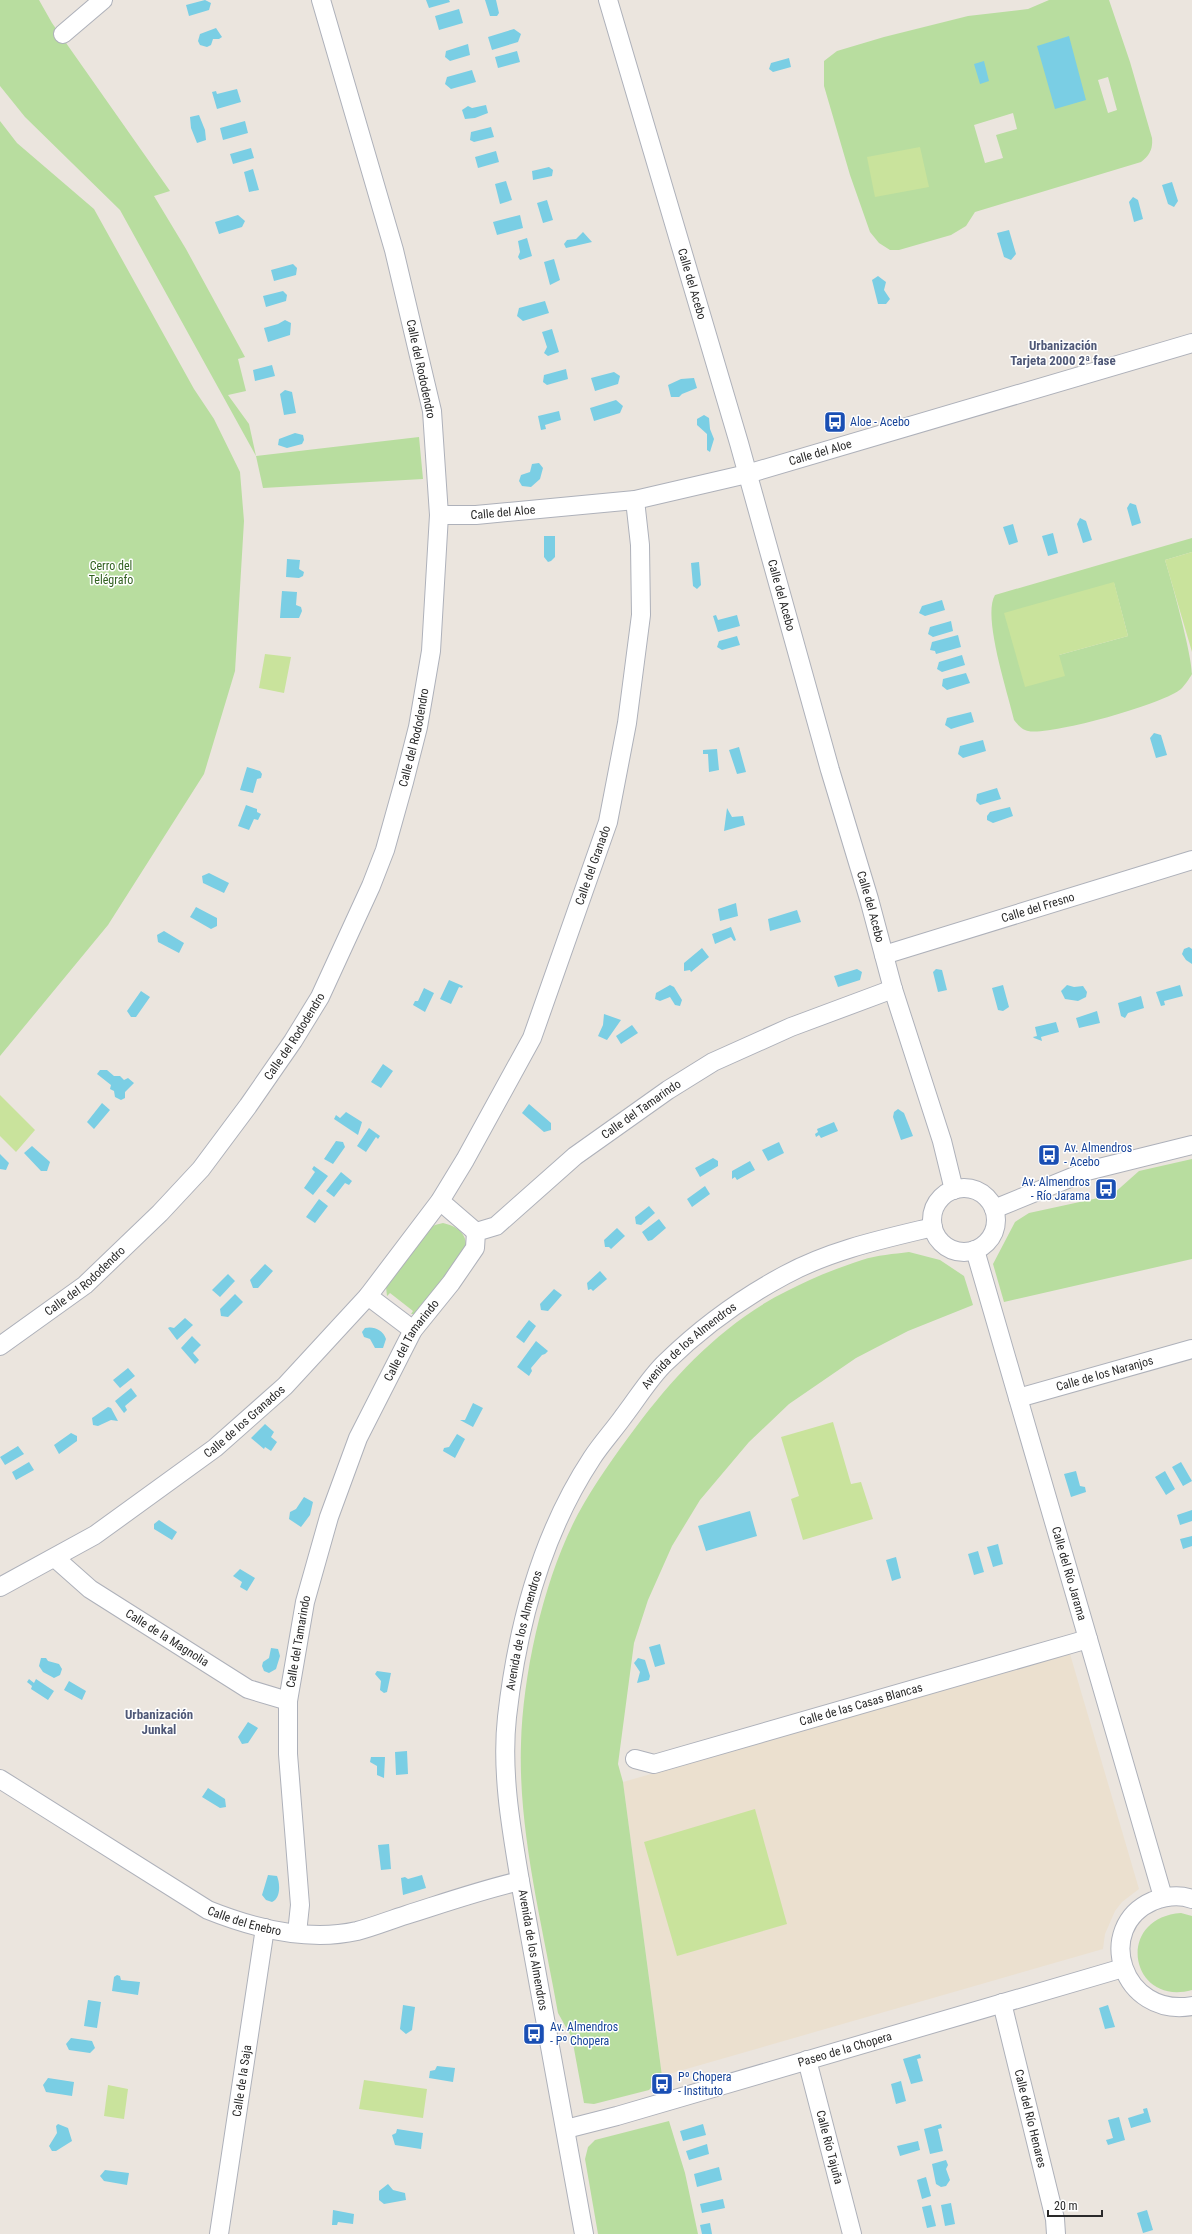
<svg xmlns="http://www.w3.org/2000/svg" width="1192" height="2234" viewBox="0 0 1192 2234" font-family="'Roboto Condensed',sans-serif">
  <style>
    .education { fill: #ebe0cf }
    .green { fill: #b8dd9f; fill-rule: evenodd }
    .pitch { fill: #c9e39c }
    .water { fill: #7acee4 }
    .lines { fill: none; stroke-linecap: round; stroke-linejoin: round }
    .minor-casing { stroke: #aeb1ba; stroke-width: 20 }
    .minor { stroke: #fff; stroke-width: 18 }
    .labels { text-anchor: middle; stroke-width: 3; stroke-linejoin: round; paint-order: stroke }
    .street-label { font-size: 12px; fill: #2a2a2a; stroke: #fff }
    .transit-label { font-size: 12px; fill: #164399; stroke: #fff; text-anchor: start }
    .park-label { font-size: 12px; fill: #326121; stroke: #fff }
    .neighbourhood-label { font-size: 13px; font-weight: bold; fill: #4f5877; stroke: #fff }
  </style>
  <rect width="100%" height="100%" fill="#ebe5de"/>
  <path class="education" d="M1070 1654 1139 1889 1122 1902 1115 1911 1105 1934 1103 1949 662 2076 623 1782Z"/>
  <path class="green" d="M0 0H39L52 23 170 191 154 196 186 249 245 357 238 359 246 391 228 395 249 424 256 456 419 437 423 479 263 488 256 456 120 210 25 117 0 86Z
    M1049 0H1109L1130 62 1152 138C1153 149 1150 155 1141 162L975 212 966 226 951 235 899 250H890L879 243 870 232 850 175 824 86V61L837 51 884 37 968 16 1028 9ZM1108 77 1117 110 1108 113 1098 80ZM1013 113 1017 129 996 135 1003 158 985 163 974 125Z
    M0 121 17 143 94 209 194 389 214 419 240 472 244 521 235 671 204 774 108 925 0 1056Z
    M1192 538V552L1165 560C1172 582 1192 655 1192 674 1190 678 1184 686 1181 689 1164 704 1050 736 1028 731 1022 730 1017 724 1014 720 1008 693 982 616 995 595ZM1114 583 1128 636 1059 655Z
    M1192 1159V1259L1004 1302 993 1264 1015 1222 1029 1213 1112 1195 1139 1171Z
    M443 1223C459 1227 468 1234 466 1252L416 1314H411L413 1311 390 1293 387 1296 386 1287 427 1230 435 1225Z
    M909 1252 940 1260 964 1276 973 1305 908 1331 856 1358 789 1404 749 1442 700 1500 672 1546 648 1600 634 1643 618 1764 623 1782 662 2076 649 2090 594 2104 584 2103 572 2038 558 2013C543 1927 518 1832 521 1744 523 1672 544 1578 578 1514 595 1483 615 1455 636 1427 676 1373 726 1321 787 1291 810 1279 837 1268 862 1260 877 1255 894 1254 909 1252Z
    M1181 1913 1192 1916V1990C1130 2007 1114 1918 1181 1913Z
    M669 2121 685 2173 698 2234H598L585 2159 588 2147 595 2140Z"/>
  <path class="pitch" d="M920 147 929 187 875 197 867 157Z
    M1192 552V652L1165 560Z
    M1114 582 1128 636 1059 655 1065 676 1025 687 1004 613Z
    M265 654 291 657 284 693 259 688Z
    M0 1095 35 1130 16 1152 0 1136Z
    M833 1422 851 1484 861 1482 873 1519 803 1540 791 1499 799 1496 781 1437Z
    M755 1809 787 1924 677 1956 644 1842Z
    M364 2080 427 2089 423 2118 359 2109Z
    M108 2085 128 2089 124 2119 104 2116Z"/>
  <path class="water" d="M205 0 211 3 209 10 189 16 186 5Z
    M426 0H449L450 2 429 8Z
    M485 0H496L499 13 497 16H490Z
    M459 9 463 23 439 30 435 16Z
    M216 28 222 37 219 39H213L211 45 207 47 200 45 198 41 200 34Z
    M514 29 521 34 518 42 492 50 488 37Z
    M1069 36 1086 100 1055 109 1037 46Z
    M468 44 470 55 450 61 445 57 446 51Z
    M517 51 520 62 498 68 495 57Z
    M789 58 791 67 773 72 769 69 771 63Z
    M984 61 989 81 980 84 974 64Z
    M472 70 476 82 451 89 445 84 447 77Z
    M237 89 241 102 217 109 212 92 216 91 217 94Z
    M486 105 488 113 475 118 465 119 462 110 468 106 472 108Z
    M199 115 205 130 206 140 197 143 191 128 190 117Z
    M245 121 248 133 223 140 220 128Z
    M491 127 494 137 474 142 470 140 471 132Z
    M251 148 254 158 233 164 230 154Z
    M496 151 499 162 478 168 475 157Z
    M549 167 553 170 552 176 533 180 532 171Z
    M253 169 259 190 249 192 244 172Z
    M506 181 512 200 500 204 495 184Z
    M1172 182 1178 201 1174 207 1168 204 1162 185Z
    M1133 197 1138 200 1143 219 1134 222 1129 202Z
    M547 200 553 220 543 223 537 203Z
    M238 215 245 221 242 227 219 234 215 222Z
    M520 215 523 228 497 235 493 222Z
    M1009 230 1016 254 1011 260 1004 257 997 233Z
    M583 232 592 242 566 248 564 244 567 240 576 239Z
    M527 238 532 256 520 260 518 257 520 252 518 241Z
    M554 259 560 280 550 285 544 262Z
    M293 264 297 268 296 275 274 281 271 270Z
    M878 276 886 282 884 290 890 299 886 304H878L872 280Z
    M283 291 287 295 286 301 266 307 263 296Z
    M545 301 549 313 523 321 517 316 519 308Z
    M285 320 291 323 290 335 268 342 264 328 278 324Z
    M552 329 559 352 548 356 544 353 547 347 542 332Z
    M272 365 275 376 255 381 253 370Z
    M566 369 568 379 547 385 543 382 544 375Z
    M614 372 620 376 618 384 595 391 591 378Z
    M694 378 697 388 682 394 679 397H671L668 385 681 379Z
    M285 390 292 392 296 413 284 415 280 394Z
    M616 400 623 406 620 413 594 421 590 408Z
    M559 411 561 420 545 425 546 429 541 430 538 416Z
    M704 415 709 418 710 429 714 439 710 452 707 450V434L697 425V419Z
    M295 433 303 435 304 440 302 444 287 448 278 445 279 439Z
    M539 463 543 468 540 479 531 487 522 486 519 481 521 475 530 472 532 464Z
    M1130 503 1136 505 1141 523 1132 526 1127 508Z
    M1080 518 1086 521 1092 540 1083 543 1077 524Z
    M1013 524 1018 542 1009 545 1003 527Z
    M1053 533 1058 553 1048 556 1042 536Z
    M544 536H555V557L551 561 548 562 544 557Z
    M287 559 300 560 299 569 304 572 303 576 299 578 286 577Z
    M699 562 701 585 697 589 693 586 691 563Z
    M282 591 297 592 296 605 301 607 302 611 299 618H280Z
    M942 600 945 610 925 616 919 613 922 606Z
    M716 615 718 620 737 615 740 626 718 632 713 616Z
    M951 621 953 631 933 637 928 634 930 627Z
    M958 635 961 647 936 654 935 651 930 650 932 642Z
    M737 636 740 645 722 650 717 647 719 641Z
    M962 655 965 665 942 672 937 669 939 662Z
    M966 673 970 683 947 690 942 686 943 679Z
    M971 712 974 722 951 729 945 725 947 718Z
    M1154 733 1161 735 1167 755 1156 758 1150 738Z
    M983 740 986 751 963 758 958 754 960 746Z
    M739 747 746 772 737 774 729 750Z
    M717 749 719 770 709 772 708 754H703V750Z
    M247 767 260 771 262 774 261 778 257 779 253 793 240 790Z
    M997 788 1001 799 980 805 976 801 977 794Z
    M246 805 257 809V812L261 814 258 820 254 819 249 830 238 826Z
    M1010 807 1013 816 993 823 987 820V816L990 812Z
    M727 808 732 817 743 816 745 825 724 831Z
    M209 873 229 883 224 893 203 883 202 876Z
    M736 903 738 916 720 921 718 909Z
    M196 907 217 918V926L211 929 190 917Z
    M797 910 801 922 770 931 768 919Z
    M731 927 736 940 734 941 731 937 715 944 712 934Z
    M164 931 184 943 179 953 158 942 157 935Z
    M1189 947 1192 949V964L1186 960 1182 954 1184 949Z
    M702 948 709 957 691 972 690 970 684 971V963Z
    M857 969 862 972 860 980 838 987 834 976Z
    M936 969 942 970 947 990 938 992 933 972Z
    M449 980 463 986 462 988 459 987 451 1004 440 999Z
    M670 985 674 987 682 1000 680 1006 675 1005 670 997 660 1001 655 999 656 993Z
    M1003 985 1009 1007 1003 1011 998 1010 992 988Z
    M1067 985 1074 987 1083 986 1087 992 1086 997 1078 1001 1065 999 1061 991Z
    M1180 985 1183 996 1164 1001 1165 1005 1161 1006 1156 992Z
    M424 988 434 993 425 1012 413 1005 415 1001H418Z
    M141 991 150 997 136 1017H131L127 1011Z
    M1141 996 1144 1008 1128 1013 1125 1018 1121 1016 1118 1003Z
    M1097 1011 1100 1023 1079 1028 1076 1018Z
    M604 1014 621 1020 607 1040 598 1036 603 1025Z
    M1056 1022 1059 1032 1041 1037 1042 1041 1034 1038 1033 1037 1037 1036 1035 1027Z
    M632 1025 638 1033 621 1044 616 1036Z
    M383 1064 393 1071 381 1088 371 1082Z
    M100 1070H107L114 1076H120L124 1080 128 1078 134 1083 125 1092V1098L121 1100 115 1097 114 1091 110 1089 111 1085 97 1074Z
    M102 1103 110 1110 94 1129 87 1122Z
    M529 1104 551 1123V1130L544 1132 522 1113Z
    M898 1109 904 1113 913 1136 901 1140 893 1117 894 1112Z
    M346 1112 362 1122 358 1135 334 1119 336 1115 340 1118Z
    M834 1122 838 1131 821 1138 819 1135 816 1137 815 1134 818 1132 817 1129Z
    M369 1128 380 1136 378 1139 376 1137 366 1152 357 1146Z
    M336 1141 343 1142 345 1147 333 1164 324 1159Z
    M779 1142 784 1153 768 1161 762 1150Z
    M32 1146 50 1162 47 1171H41L24 1153Z
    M0 1154 9 1163 6 1170 0 1169Z
    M713 1158 718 1161V1166L700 1177 695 1168Z
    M750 1161 755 1170 737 1180 735 1177 732 1179V1171Z
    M314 1166 328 1176 313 1195 304 1188 315 1172 312 1169Z
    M341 1172 352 1181 349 1185 345 1183 334 1197 326 1191Z
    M705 1186 710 1194 692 1207 687 1199Z
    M319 1199 328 1206 315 1223 306 1217Z
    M649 1206 655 1213 641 1225 636 1224 635 1217Z
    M659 1219 666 1228 652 1240 648 1241 642 1232Z
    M617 1228 625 1236 611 1249 609 1247H605L604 1240Z
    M265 1264 273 1271 258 1288H253L250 1280Z
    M600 1271 607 1279 593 1291 591 1289 588 1290 587 1283Z
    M228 1274 235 1281 220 1297 212 1290Z
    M554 1289 562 1295 548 1311 541 1310 540 1304Z
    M235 1294 243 1302 228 1317 221 1316 220 1309Z
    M185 1318 193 1325 177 1340 168 1328 170 1327 174 1328Z
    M529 1320 536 1326 524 1343 516 1337Z
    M365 1328C374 1326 383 1330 386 1339L383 1348H375L370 1339 364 1337 362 1332Z
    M192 1336 201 1345 193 1353 199 1360 195 1364 181 1348Z
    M536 1341 548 1351 545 1354 542 1355 531 1368 532 1371 529 1376 517 1367Z
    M128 1368 135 1376 120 1388 113 1380Z
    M131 1388 137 1396 125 1406 127 1410 124 1413 115 1401Z
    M473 1403 483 1408 473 1427 460 1420H465Z
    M108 1407 111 1408 118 1421 111 1420 98 1426 93 1425 92 1418Z
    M265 1424 274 1432 271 1437 277 1442 271 1451 265 1447 264 1449 251 1438Z
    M71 1433 77 1436V1441L59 1454 54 1445Z
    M457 1434 465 1439 455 1458 443 1451 444 1448 449 1447Z
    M18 1446 24 1454 5 1465 0 1457Z
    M29 1462 34 1470 16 1480 12 1472Z
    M1181 1462 1192 1481 1183 1486 1172 1467Z
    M1076 1471 1080 1486 1085 1487 1086 1492 1071 1497 1064 1474Z
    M1165 1471 1175 1489 1166 1495 1155 1477Z
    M304 1497 313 1502 310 1515 301 1527 289 1519 290 1512 296 1509Z
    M1192 1510V1521L1180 1525 1177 1515Z
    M750 1511 757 1536 706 1551 698 1526Z
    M159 1520 177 1532 172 1540 154 1529V1524Z
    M1192 1536V1546L1183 1549 1180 1539Z
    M998 1544 1003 1564 993 1567 987 1547Z
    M978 1551 984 1572 974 1575 968 1554Z
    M896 1557 901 1578 892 1581 886 1560Z
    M240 1569 255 1578 247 1591 240 1587 242 1582 233 1576Z
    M660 1644 665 1664 655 1667 649 1647Z
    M271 1648 278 1649 280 1656 276 1669 269 1673 264 1671 262 1666 263 1662 269 1658Z
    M41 1658H46L48 1661 59 1664 62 1669 60 1675 54 1678 43 1672 39 1666Z
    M638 1658 645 1660 650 1676 649 1680 637 1683 640 1672 634 1663Z
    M377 1671 391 1673 387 1692 384 1693 380 1690 381 1681 375 1674Z
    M29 1679 34 1683 36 1679 54 1691 48 1700 31 1689 32 1686 27 1682Z
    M69 1681 86 1691 82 1700 64 1690Z
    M248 1722 258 1728 248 1743 242 1744 238 1737Z
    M407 1751 408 1774 396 1775 395 1752Z
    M371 1757H385L384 1778 377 1775V1766L370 1762Z
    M208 1788 225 1799 226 1807 220 1808 202 1797Z
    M389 1844 391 1869 381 1870 378 1845Z
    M268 1875 277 1876C280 1883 281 1898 272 1902L266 1900 262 1895Z
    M422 1875 426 1888 403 1895 401 1878 405 1877 408 1879Z
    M117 1975 120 1976 121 1980 140 1982 138 1995 112 1991 114 1977Z
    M88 2000 101 2002 97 2028 84 2026Z
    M403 2005 415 2007 412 2030 406 2034 400 2029Z
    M1108 2005 1115 2027 1105 2029 1099 2008Z
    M71 2038 92 2041 95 2048 90 2053 69 2050 66 2044Z
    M920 2054 921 2058 917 2059 923 2081 911 2084 903 2059Z
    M437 2066 455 2068 453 2082 429 2078 430 2071 435 2070Z
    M48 2078 74 2082 72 2096 46 2092 43 2085Z
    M901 2081 906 2101 896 2104 891 2084Z
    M1147 2108 1151 2122 1131 2128 1128 2118 1144 2113 1143 2109Z
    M1119 2117 1125 2140 1108 2145 1106 2140 1113 2138 1108 2120Z
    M58 2124 68 2128 72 2141 56 2151H52L49 2146 57 2133 56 2126Z
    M703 2124 706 2135 683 2141 680 2131Z
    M941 2124 942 2128 938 2129 943 2151 930 2154 924 2129Z
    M397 2129 423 2133 421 2149 395 2145 392 2135 396 2133Z
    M918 2141 920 2150 900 2156 897 2146Z
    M707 2144 709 2154 689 2160 686 2151Z
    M946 2160 948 2165 946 2169 950 2180 946 2186 941 2187 936 2184 932 2164Z
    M719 2167 722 2180 697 2187 694 2174Z
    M105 2170 129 2173 127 2185 104 2181 100 2176Z
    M926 2177 931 2196 922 2199 917 2180Z
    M388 2184 393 2190 405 2193 406 2200 384 2204 379 2200V2191Z
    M723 2199 725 2208 702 2213 700 2204Z
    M951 2203 955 2224 945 2226 941 2205Z
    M931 2205 936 2226 927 2228 922 2207Z
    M333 2210 354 2214 353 2224 338 2222 337 2225H332Z
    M1147 2210 1153 2230 1143 2233 1137 2213Z
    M710 2223 712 2234H702L700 2225Z"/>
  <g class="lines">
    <g class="minor-casing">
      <g id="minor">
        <path id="s1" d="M608 0 739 443 830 770 869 899 893 989 942 1141 954 1190"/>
        <path d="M63 34 103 0"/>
        <path id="s2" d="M439 515H476L635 500 747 474 1192 343"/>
        <path id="s3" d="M884 955 1192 860"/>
        <circle cx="964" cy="1220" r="32"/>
        <path d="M440 1201 476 1232"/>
        <path d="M994 1209 1087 1171 1192 1145"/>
        <path id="s4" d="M975 1250 1163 1897"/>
        <path d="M368 1296 413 1330"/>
        <path id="s5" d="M0 1346 85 1285 160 1213 201 1169 248 1106 293 1041 320 997 371 886 385 850 404 782 418 727 431 651 439 515 432 411 394 250 321 0"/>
        <path id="s6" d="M1018 1398 1192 1349"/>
        <path id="s7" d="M55 1558 90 1589 248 1689 288 1701"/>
        <path id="s8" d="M0 1587 95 1535 215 1448 285 1386 368 1296 440 1201 465 1160 532 1038 608 822 627 723 641 615 640 545 635 500"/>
        <path id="s9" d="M635 1759 654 1764 1088 1639"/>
        <path id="s10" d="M0 1779 208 1910C253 1928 308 1942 357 1931 373 1927 390 1920 406 1915 444 1903 481 1890 520 1881"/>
        <path d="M1192 1899C1179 1894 1166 1896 1153 1901 1093 1927 1122 2018 1192 2006"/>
        <path id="s11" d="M297 1933 300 1905 288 1754V1701L305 1602 329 1517 358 1438 413 1330 451 1283 475 1248 476 1232 496 1226 575 1156 668 1090 713 1062 791 1027 893 989"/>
        <path id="s12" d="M1002 2003 1055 2219 1056 2234"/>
        <path id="s13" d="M807 2060 852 2234"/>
        <path id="s14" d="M566 2129 617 2116 1123 1968"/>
        <path id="s15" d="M219 2234 265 1928"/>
        <path id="s16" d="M584 2234 520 1881C511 1828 501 1771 507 1717 517 1628 542 1534 592 1458 601 1444 613 1431 623 1417 637 1399 650 1377 666 1362 701 1328 742 1298 785 1275 831 1250 883 1239 933 1227"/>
      </g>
    </g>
    <use href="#minor" class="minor"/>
  </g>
  <defs>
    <g id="bus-square" transform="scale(1.15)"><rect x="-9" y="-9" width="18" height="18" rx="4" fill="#1a4fb4" stroke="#fff"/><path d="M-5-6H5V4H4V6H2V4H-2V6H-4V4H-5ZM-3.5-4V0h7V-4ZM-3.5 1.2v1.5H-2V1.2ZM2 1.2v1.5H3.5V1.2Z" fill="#fff"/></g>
  </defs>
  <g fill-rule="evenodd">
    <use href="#bus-square" x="835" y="422"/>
    <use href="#bus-square" x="1049" y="1155"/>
    <use href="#bus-square" x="1106" y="1189"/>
    <use href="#bus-square" x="534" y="2034"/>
    <use href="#bus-square" x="662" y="2084"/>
  </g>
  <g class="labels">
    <g class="street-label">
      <text dy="4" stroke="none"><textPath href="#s1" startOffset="296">Calle del Acebo</textPath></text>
      <text transform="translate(421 369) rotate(78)" y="4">Calle del Rododendro</text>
      <text dy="4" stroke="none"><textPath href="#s2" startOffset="388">Calle del Aloe</textPath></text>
      <text dy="4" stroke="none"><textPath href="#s2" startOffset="64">Calle del Aloe</textPath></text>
      <text dy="4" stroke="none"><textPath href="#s1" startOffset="620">Calle del Acebo</textPath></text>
      <text dy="4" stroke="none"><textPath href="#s5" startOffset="755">Calle del Rododendro</textPath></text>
      <text dy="4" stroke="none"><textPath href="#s8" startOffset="962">Calle del Granado</textPath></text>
      <text dy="4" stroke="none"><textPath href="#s1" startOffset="944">Calle del Acebo</textPath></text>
      <text dy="4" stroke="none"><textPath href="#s3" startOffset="161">Calle del Fresno</textPath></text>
      <text dy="4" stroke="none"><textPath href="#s5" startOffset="431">Calle del Rododendro</textPath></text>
      <text dy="4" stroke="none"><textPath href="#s11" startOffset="953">Calle del Tamarindo</textPath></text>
      <text dy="4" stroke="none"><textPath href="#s5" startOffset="107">Calle del Rododendro</textPath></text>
      <text dy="4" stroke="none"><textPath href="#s11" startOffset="617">Calle del Tamarindo</textPath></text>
      <text dy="4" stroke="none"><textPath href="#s16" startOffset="948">Avenida de los Almendros</textPath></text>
      <text dy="4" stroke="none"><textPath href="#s6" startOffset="90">Calle de los Naranjos</textPath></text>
      <text dy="4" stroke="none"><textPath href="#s8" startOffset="296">Calle de los Granados</textPath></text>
      <text dy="4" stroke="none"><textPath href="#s4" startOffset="337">Calle del Río Jarama</textPath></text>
      <text dy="4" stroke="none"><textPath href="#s16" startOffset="612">Avenida de los Almendros</textPath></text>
      <text dy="4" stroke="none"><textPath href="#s7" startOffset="138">Calle de la Magnolia</textPath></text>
      <text dy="4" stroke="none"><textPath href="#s11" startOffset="293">Calle del Tamarindo</textPath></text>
      <text dy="4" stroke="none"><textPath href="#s9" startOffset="235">Calle de las Casas Blancas</textPath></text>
      <text dy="4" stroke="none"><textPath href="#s10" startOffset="284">Calle del Enebro</textPath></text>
      <text transform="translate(533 1950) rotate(80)" y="4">Avenida de los Almendros</text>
      <text dy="4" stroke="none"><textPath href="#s14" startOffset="290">Paseo de la Chopera</textPath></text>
      <text dy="4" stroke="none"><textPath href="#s15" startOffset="155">Calle de la Saja</textPath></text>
      <text dy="4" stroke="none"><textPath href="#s12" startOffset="119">Calle del Río Henares</textPath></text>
      <text dy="4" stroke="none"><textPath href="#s13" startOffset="90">Calle Río Tajuña</textPath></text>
    </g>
    <g class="transit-label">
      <text x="850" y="426">Aloe - Acebo</text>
      <text x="1064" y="1152">Av. Almendros<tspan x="1064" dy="14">- Acebo</tspan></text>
      <text x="1090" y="1186" text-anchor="end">Av. Almendros<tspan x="1090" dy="14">- Río Jarama</tspan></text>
      <text x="550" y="2031">Av. Almendros<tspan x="550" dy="14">- Pº Chopera</tspan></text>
      <text x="678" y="2081">Pº Chopera<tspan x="678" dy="14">- Instituto</tspan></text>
    </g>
    <g class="park-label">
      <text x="111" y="570">Cerro del<tspan x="111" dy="14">Telégrafo</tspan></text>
    </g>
    <g class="neighbourhood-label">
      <text x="1063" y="350">Urbanización<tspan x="1063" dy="15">Tarjeta 2000 2ª fase</tspan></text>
      <text x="159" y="1719">Urbanización<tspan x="159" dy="15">Junkal</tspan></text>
    </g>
  </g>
  <path d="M1048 2210v6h54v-6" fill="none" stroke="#2a2a2a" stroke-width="2"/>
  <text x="1054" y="2210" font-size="12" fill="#2a2a2a" stroke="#ffffff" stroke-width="3" paint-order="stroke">20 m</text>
</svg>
